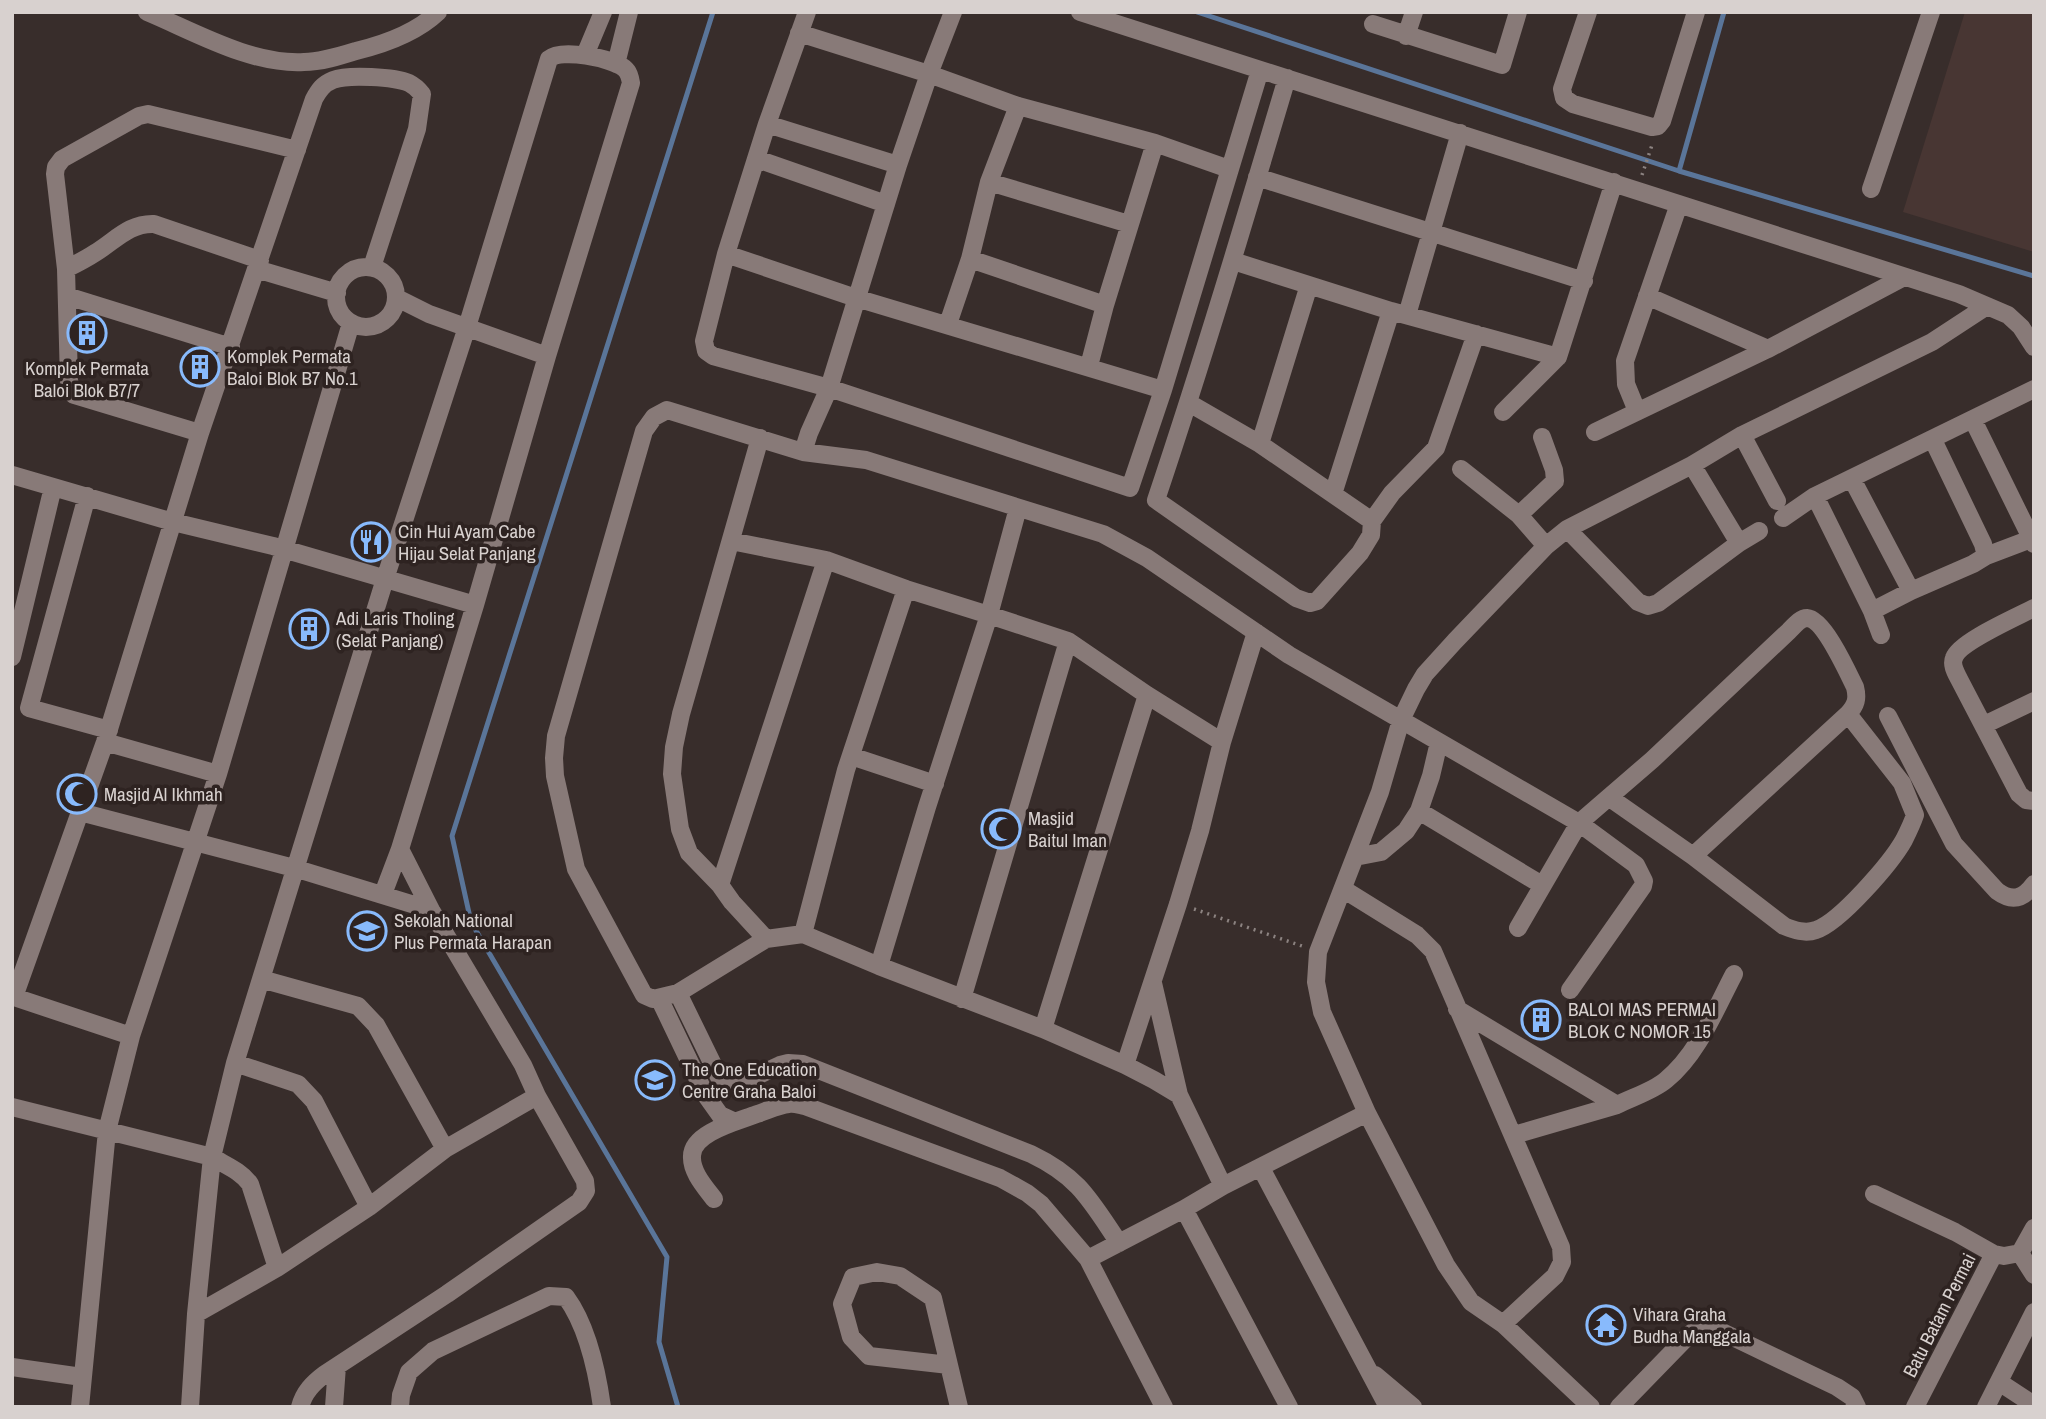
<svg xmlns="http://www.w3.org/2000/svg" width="2046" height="1419" viewBox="0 0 2046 1419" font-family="'Archivo Narrow',sans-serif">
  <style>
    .built { fill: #483633 }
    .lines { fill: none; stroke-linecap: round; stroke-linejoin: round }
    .stream { stroke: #5a7599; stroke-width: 5 }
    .path { stroke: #8c8381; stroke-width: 3.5; stroke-dasharray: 2 5; stroke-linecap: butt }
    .minor { stroke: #887a78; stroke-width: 18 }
    .labels { text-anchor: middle; stroke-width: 7; stroke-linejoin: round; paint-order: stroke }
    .poi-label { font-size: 19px; fill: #d8d1cf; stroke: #2e2321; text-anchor: start }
    .street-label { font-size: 19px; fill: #d8d1cf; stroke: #2e2321 }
  </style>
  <rect width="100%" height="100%" fill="#382d2b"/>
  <path class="built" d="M1965 12H2034V252L1903 212Z"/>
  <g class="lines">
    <path class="stream" d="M1197 12 1679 171 2034 276
      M1679 171 1724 12
      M678 1407 659 1342 667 1257 471 922 452 836 713 12"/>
    <path class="path" d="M1642 175 1653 142
      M1194 909 1302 946"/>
    <path class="minor" d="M147 12C195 32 251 65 304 62 321 62 340 56 356 51 385 44 416 33 438 12
      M807 12 767 124 726 254 704 341 706 351 713 356 829 388 1130 488 1163 390 1260 70
      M1080 12 1959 294 2008 315 2021 327 2034 347
      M1588 12 1562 89 1564 98 1573 104 1652 127 1658 126 1662 121 1696 12
      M1373 24 1502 65 1518 12
      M799 33 929 74 1018 106 1155 143 1229 169
      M1406 36 1414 12
      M585 55 603 12
      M616 64 629 12
      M1287 78C1245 219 1203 360 1156 500L1296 598 1310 603 1317 601 1360 553 1371 535 1372 521 1392 493 1436 448 1476 334
      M767 124 898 165
      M757 159 886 204
      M1257 177 1584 281
      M989 182 1129 224
      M1871 189 1931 12
      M726 254 856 298 1163 390
      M970 259 1105 305
      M1233 261 1391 311 1558 357
      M336 297a30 30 0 1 1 60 0a30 30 0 1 1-60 0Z
      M66 269C76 264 86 259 95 253 115 241 129 223 154 224L260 260
      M256 269 337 293
      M67 296 231 347
      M1647 296 1768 349
      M397 298 429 314 547 356
      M1407 315 1460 133
      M948 324 970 259 989 182 1018 106
      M1089 366 1105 305 1155 143
      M1189 403 1260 444 1372 521
      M1637 411 1626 384 1625 361 1679 204
      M1503 412 1558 357 1614 182
      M1973 420 2034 544
      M1595 432 1768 349 1904 277
      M200 433 74 395 69 381 66 269 55 174 56 167 62 159 139 116 148 114 297 150
      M1742 435 1777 501
      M760 438 681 714 674 747 672 774 680 829 689 853 720 885 732 902 766 939 803 934 879 966 1043 1029 1125 1065 1154 1080 1179 1095 1223 1186
      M1260 444 1309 285
      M803 452 809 433 829 388 898 165 929 74 953 12
      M1692 465 1739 543
      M1461 469 1519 515 1546 546
      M12 475 173 522 273 546 475 605
      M1852 479 1911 591 1973 564 1986 556 1983 544 1933 440
      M1333 494 1391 311
      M87 496 29 708 109 730
      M1815 496 1872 611 1881 635
      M1519 515 1555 481 1554 470 1542 437
      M1783 518 1815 496 2034 389
      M1567 529 1638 602 1648 606 1658 603 1739 543 1759 531
      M731 541 826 560
      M1986 556 2031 539
      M2034 608C2017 617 1959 642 1954 658 1951 665 1956 673 1959 679L2019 794 2026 800 2034 801
      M1872 611 1911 591
      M1068 641 1147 695 1222 742
      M12 657 53 487
      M1888 716 1954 844 1997 891C2012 902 2023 899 2034 884
      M1984 725 2034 701
      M105 742 218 774
      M851 756 935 784
      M1610 798 1693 856 1784 926C1794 930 1805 934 1816 930 1840 922 1891 863 1904 840 1908 832 1912 824 1915 815L1902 783 1848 714
      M1419 811 1542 885
      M80 812 294 868 431 910
      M1355 857 1381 852 1406 831 1419 811 1431 776 1439 742
      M720 885 826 560 906 589
      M1343 889 1417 935 1433 951 1561 1247 1562 1262 1555 1276 1503 1324
      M1518 928 1579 823 1652 760 1789 631C1794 626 1800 618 1807 618 1824 619 1848 673 1855 687 1858 699 1856 705 1848 714L1693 856
      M803 934 846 770 906 589 989 615 927 807 879 966
      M766 939 678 993 653 999 644 995 576 869 555 776 554 758 556 736 644 431 654 417 667 410 803 452 866 460 1103 534 1147 558 1289 655 1579 823 1636 865 1644 881 1643 886 1570 990
      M261 979 358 1006 376 1025 445 1149
      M1153 983 1179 1095
      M678 993 719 1077 728 1084 736 1086 780 1065 788 1063 803 1064 1031 1154C1079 1177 1090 1200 1119 1243
      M659 998 705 1094 720 1115 733 1121
      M962 999 1068 641 989 615 1018 508
      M1457 1009 1617 1105C1633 1097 1653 1091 1666 1080 1698 1054 1715 1010 1734 974
      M1043 1029 1147 695
      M131 1036 14 997 105 742 200 433 314 99C319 90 323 84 333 80 348 74 395 77 409 83 415 86 418 89 422 94L417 129 372 267
      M235 1063 298 1084 314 1101 369 1207
      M1125 1065 1178 904 1200 831 1222 742 1256 632
      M12 1107 212 1157C225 1165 241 1171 250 1184L277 1268
      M1514 1135 1617 1105
      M1261 1168 1388 1407
      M1874 1194 1955 1232 1994 1254 2004 1256 2020 1253 2034 1228
      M714 1199C705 1187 691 1172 692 1156 692 1132 740 1121 757 1114 767 1111 778 1105 789 1104 794 1103 799 1105 805 1106L1000 1178 1027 1193 1041 1204 1088 1259 1164 1407
      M1184 1209 1289 1407
      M2020 1253 2034 1275
      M1088 1259 1184 1209 1223 1186 1367 1113
      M196 1314 277 1268 369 1207 445 1149 537 1096
      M949 1365 869 1356 851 1337 842 1304 853 1277 877 1272 900 1276 933 1298 959 1407
      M12 1367 82 1377
      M1375 1375 1413 1407
      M1999 1382 2034 1405
      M80 1407 107 1131 131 1036 218 774 351 323
      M190 1407 196 1314 212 1157 235 1063 385 579 467 327 549 59C561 48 611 58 624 68 629 72 630 77 631 83L547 356 475 605 400 849 383 894
      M300 1407C304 1392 313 1383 325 1374L447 1294 579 1202 586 1191 585 1181 537 1096 523 1065 431 910 400 849
      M334 1407 337 1366
      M400 1407 401 1395 409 1372 433 1351 549 1296 566 1297C588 1327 597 1371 602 1407
      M1591 1407 1503 1324 1471 1302 1446 1265 1367 1113 1322 1012 1316 982 1318 952 1380 792 1401 720 1416 689 1425 674 1455 641 1546 546 1567 529 1692 465 1742 435 1932 342 1987 306
      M1619 1407 1689 1335C1699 1327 1704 1325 1716 1329L1837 1387 1852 1397 1857 1407
      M1915 1407 1994 1254
      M1986 1407 2034 1312"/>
  </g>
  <defs>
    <g id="building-ring" transform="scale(2.0125)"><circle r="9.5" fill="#2e2321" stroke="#88bafc" stroke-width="1.5"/><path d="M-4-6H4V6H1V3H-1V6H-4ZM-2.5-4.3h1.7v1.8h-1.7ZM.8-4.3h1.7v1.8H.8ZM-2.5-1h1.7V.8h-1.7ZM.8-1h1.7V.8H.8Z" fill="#88bafc"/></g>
    <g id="restaurant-ring" transform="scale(2.0125)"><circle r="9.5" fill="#2e2321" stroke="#88bafc" stroke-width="1.5"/><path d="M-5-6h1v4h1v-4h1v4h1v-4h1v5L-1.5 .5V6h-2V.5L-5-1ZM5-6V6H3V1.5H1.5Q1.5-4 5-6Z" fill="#88bafc"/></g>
    <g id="mosque-ring" transform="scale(2.0125)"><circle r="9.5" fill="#2e2321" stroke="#88bafc" stroke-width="1.5"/><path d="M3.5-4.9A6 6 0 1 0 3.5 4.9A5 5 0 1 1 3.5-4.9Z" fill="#88bafc"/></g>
    <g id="school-ring" transform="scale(2.0125)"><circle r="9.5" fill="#2e2321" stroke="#88bafc" stroke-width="1.5"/><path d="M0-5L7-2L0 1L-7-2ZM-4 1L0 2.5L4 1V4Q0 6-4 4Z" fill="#88bafc"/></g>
    <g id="temple-ring" transform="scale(2.0125)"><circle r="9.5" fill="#2e2321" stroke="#88bafc" stroke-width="1.5"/><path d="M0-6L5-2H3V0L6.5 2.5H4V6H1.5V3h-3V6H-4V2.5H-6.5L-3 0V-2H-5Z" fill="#88bafc"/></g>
  </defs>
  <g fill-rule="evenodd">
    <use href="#building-ring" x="87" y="333"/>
    <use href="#building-ring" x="200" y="367"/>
    <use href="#restaurant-ring" x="371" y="542"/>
    <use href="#building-ring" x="309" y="629"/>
    <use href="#mosque-ring" x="77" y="794"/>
    <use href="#mosque-ring" x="1001" y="829"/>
    <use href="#school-ring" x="367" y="931"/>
    <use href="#building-ring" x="1541" y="1020"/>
    <use href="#school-ring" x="655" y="1080"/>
    <use href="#temple-ring" x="1606" y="1325"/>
  </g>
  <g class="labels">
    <g class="poi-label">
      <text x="227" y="363">Komplek Permata<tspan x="227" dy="22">Baloi Blok B7 No.1</tspan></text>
      <text x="87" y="375" text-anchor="middle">Komplek Permata<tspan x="87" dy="22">Baloi Blok B7/7</tspan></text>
      <text x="398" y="538">Cin Hui Ayam Cabe<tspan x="398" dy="22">Hijau Selat Panjang</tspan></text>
      <text x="336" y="625">Adi Laris Tholing<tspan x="336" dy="22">(Selat Panjang)</tspan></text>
      <text x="104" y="801">Masjid Al Ikhmah</text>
      <text x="1028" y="825">Masjid<tspan x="1028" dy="22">Baitul Iman</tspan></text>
      <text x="394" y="927">Sekolah National<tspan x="394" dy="22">Plus Permata Harapan</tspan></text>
      <text x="1568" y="1016">BALOI MAS PERMAI<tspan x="1568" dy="22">BLOK C NOMOR 15</tspan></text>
      <text x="682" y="1076">The One Education<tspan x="682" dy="22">Centre Graha Baloi</tspan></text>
      <text x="1633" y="1321">Vihara Graha<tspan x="1633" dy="22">Budha Manggala</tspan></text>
    </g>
    <g class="street-label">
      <text transform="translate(1939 1315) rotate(-63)" y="7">Batu Batam Permai</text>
    </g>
  </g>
  <rect width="2046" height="1419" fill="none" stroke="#d8d1cf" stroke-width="28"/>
</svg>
